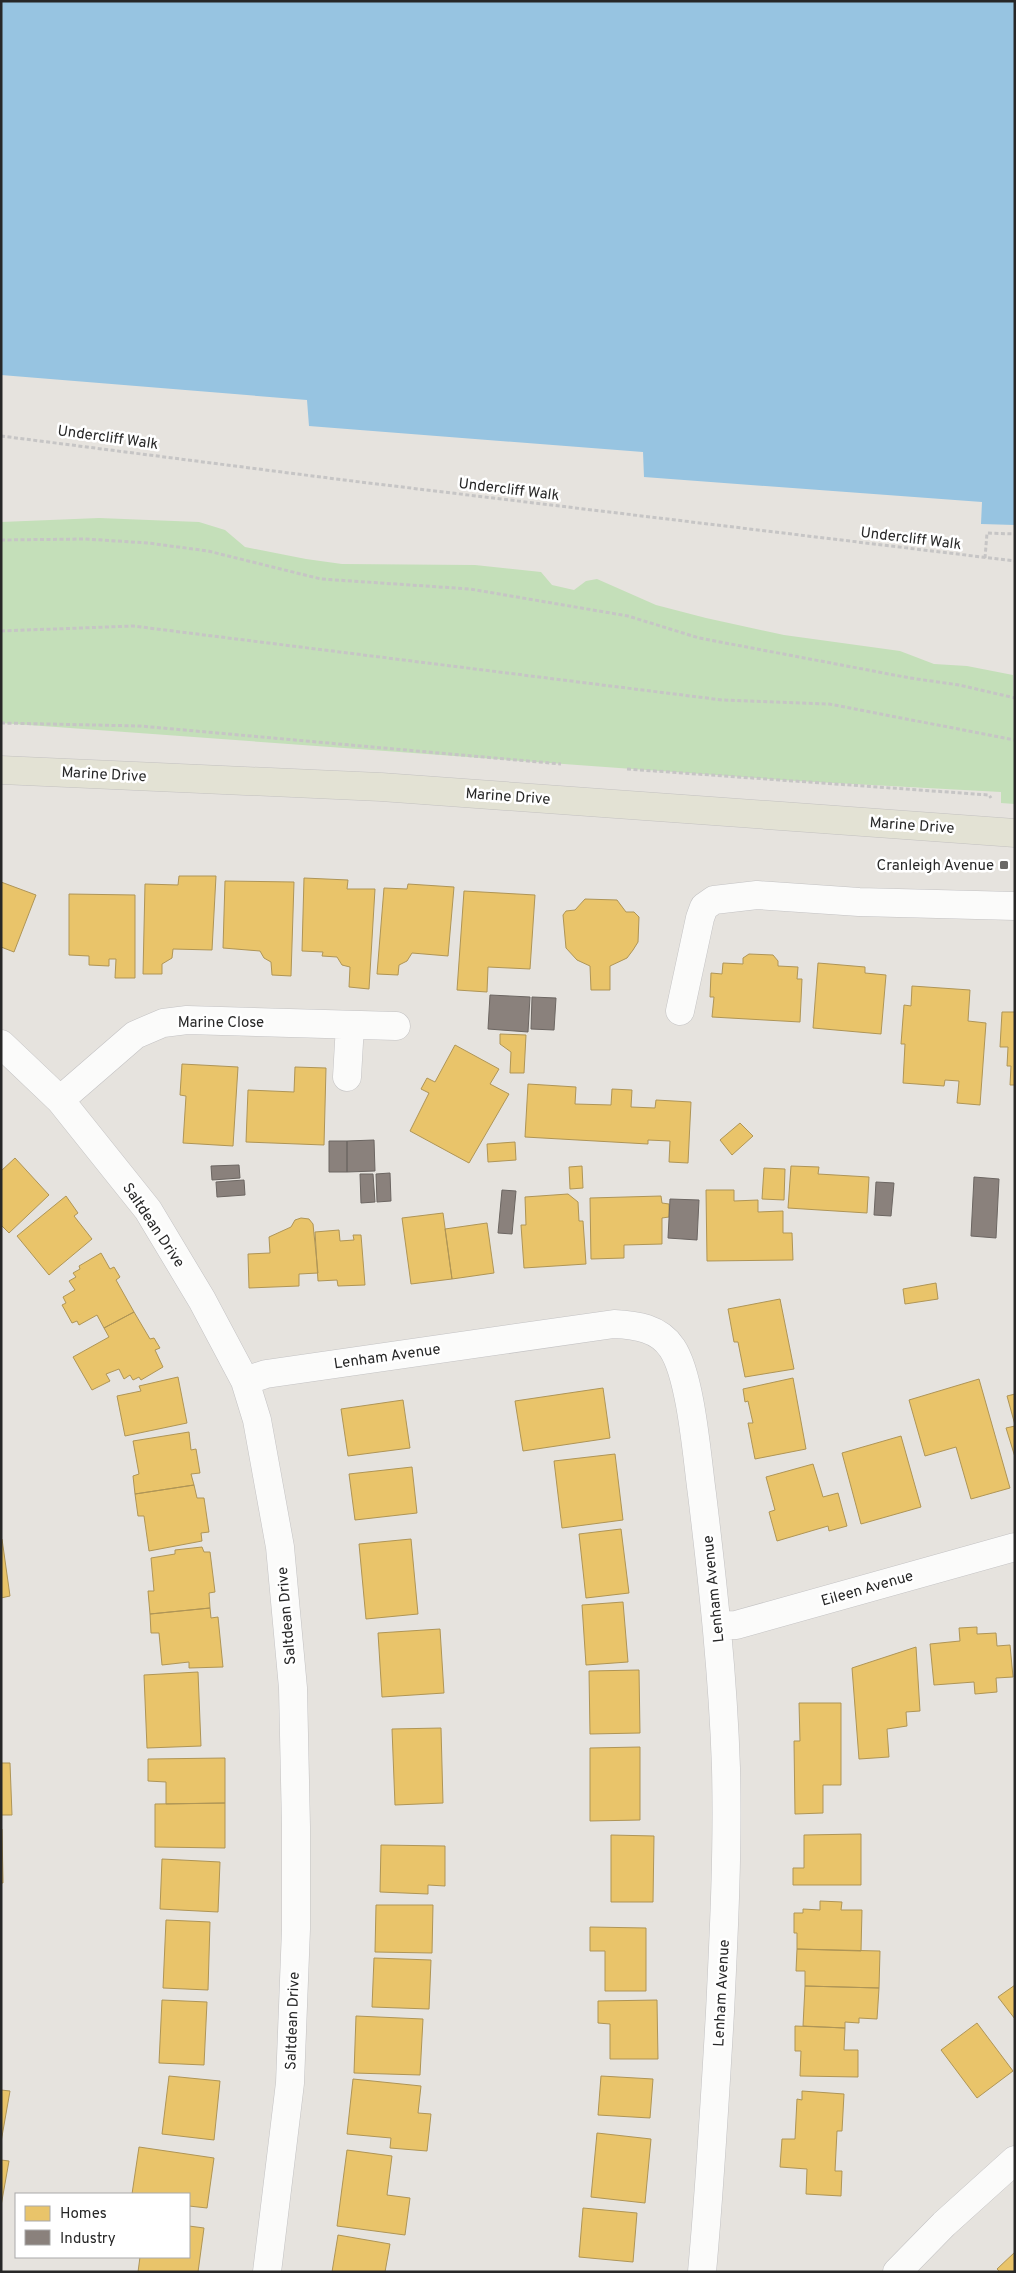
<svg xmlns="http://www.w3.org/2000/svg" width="1016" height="2273" viewBox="0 0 1016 2273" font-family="Overpass,sans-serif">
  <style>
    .green { fill: #c4dfb9 }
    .water { fill: #97c4e1 }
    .homes { fill: #e9c46a; stroke: #af9556 }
    .industry { fill: #8a817c; stroke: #6c6662 }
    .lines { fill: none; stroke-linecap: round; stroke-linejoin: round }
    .minor-casing { stroke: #c3c2c3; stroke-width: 29 }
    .major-casing { stroke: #c3c1c0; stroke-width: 29 }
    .path { stroke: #c6c5c5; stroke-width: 3; stroke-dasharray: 4 2.5; stroke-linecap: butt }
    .minor { stroke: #fbfbfa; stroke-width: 28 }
    .major { stroke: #e3e2d4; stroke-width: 28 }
    .poi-dot { fill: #6a6967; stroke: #fff; stroke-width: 2 }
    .labels { text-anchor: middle; stroke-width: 5; stroke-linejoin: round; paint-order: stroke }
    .street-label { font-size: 15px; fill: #272727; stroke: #fff }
    .poi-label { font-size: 15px; fill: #272727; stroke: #fff; text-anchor: end }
  </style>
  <rect width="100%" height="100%" fill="#e6e3de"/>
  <path class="green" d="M99 518 199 522 225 530 245 547 306 559 342 564 475 565 541 572 552 585 574 590 586 581 597 579 656 605 706 618 784 635 900 651 934 664 967 666 1013 675 1015 804 1001 803V792L797 781 1 723V522Z"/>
  <path class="water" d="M1 1H1015V525L981 524 982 502 644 477 643 452 309 426 307 400 1 375Z"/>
  <path class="homes" d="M179 876H216L212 950 173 949 172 958 162 964V974H143L145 884 178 885Z
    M304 878 348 880 347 889H375L369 989 349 987 350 967 342 965 337 957 322 956 323 952 302 951Z
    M225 881 294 882 291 976 272 975 271 962 264 958 260 951 223 948Z
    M1 882 36 895 14 952 1 947Z
    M408 884 454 887 448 956 412 953 407 961 399 965 398 975 377 974 384 888 407 889Z
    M464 891 535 895 530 969 488 967 487 992 457 990Z
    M69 894 135 895V978H115L116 959H109V966L89 965V956L69 955Z
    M585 899 617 900 626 912H634L639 917 638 942 633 950 627 958 610 966V990H591L590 966 577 960 566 948 563 915 566 911 575 910Z
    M749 954 773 955 778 961V966L798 967 797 979H802L800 1022 712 1017 714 997H710L711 973 722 974 723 963 743 964V958Z
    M818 963 865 967V973L886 975 881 1034 813 1028Z
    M912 986 970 990 968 1021 986 1023 980 1105 957 1103 959 1081 945 1080 944 1086 903 1083 905 1044H901L904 1005 911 1006Z
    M1002 1012H1015V1085H1010L1011 1066H1007L1008 1047H1000Z
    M500 1034 526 1035 524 1073H510L511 1052 500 1044Z
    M455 1045 499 1069 490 1084 509 1094 469 1163 410 1131 429 1093 421 1089 427 1078 435 1082Z
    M182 1064 238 1067 233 1146 183 1143 186 1096 180 1095Z
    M295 1067 326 1068 324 1145 246 1142 248 1090 294 1092Z
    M528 1084 576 1087 575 1104 611 1105 612 1089 632 1090 631 1107 655 1108 656 1100 691 1102 688 1163 669 1162 670 1141 648 1140V1144L525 1137Z
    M740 1123 753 1136 732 1155 720 1140Z
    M515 1142 516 1160 488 1162 487 1144Z
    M15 1158 49 1195 9 1233 1 1225V1171Z
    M582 1166 583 1188 570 1189 569 1167Z
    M791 1166 819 1167 818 1174 869 1177 867 1213 788 1208Z
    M764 1168 785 1169 784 1200 762 1199Z
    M706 1190H734V1201L758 1200V1212L783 1211V1233H792L793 1260 707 1261Z
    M568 1194 578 1202 579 1221H583L586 1264 524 1268 521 1225H526L525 1197Z
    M66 1196 78 1213 74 1216 92 1239 49 1275 17 1236Z
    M661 1196 662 1203 669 1204V1217L662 1218V1244L624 1245V1258L591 1259 590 1198Z
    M443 1213 452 1279 411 1284 402 1218Z
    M301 1218 309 1219 313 1224 318 1273 299 1274V1286L249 1288 248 1254 270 1253 269 1237 291 1227 295 1220Z
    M487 1223 494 1273 452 1279 445 1229Z
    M339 1230 340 1241 354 1240 353 1235H361L365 1285 338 1286 337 1280 318 1281 315 1232Z
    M101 1253 110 1269 114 1267 120 1277 116 1280 134 1312 104 1328 97 1315 79 1325 77 1321 72 1323 62 1305 66 1303 63 1297 75 1290 69 1281 76 1277 73 1273 80 1269 79 1266Z
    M936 1283 938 1299 905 1304 903 1289Z
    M780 1299 794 1369 745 1377 738 1342H734L728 1309Z
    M134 1312 150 1339 154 1338 160 1348 155 1350 163 1367 141 1380 139 1377 133 1380 130 1375 124 1379 119 1369 106 1374 110 1381 92 1390 73 1357 109 1337 104 1328Z
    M178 1377 187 1423 125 1436 117 1396 141 1391 139 1386Z
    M793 1378 806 1449 755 1459 748 1423H753L748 1401 745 1402 743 1389Z
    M979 1379 1010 1488 971 1499 956 1447 925 1456 909 1400Z
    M603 1388 610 1438 523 1451 515 1401Z
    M1015 1394V1425L1007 1396Z
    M403 1400 410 1448 348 1456 341 1409Z
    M1015 1426V1457L1006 1428Z
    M189 1432 191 1450 196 1449 200 1473 191 1474 194 1485 135 1494 133 1476 139 1474 133 1441Z
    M901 1436 921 1507 861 1524 842 1453Z
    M615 1454 623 1520 562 1528 554 1461Z
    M813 1464 823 1497 838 1493 847 1526 829 1531 828 1526 777 1541 769 1512 775 1510 766 1477Z
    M412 1467 417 1513 355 1520 349 1474Z
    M194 1485 197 1498H204L209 1532 201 1533 202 1541 149 1551 144 1516H138L135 1494Z
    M621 1529 629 1593 586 1598 579 1534Z
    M2 1539 10 1596 1 1598V1540Z
    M411 1539 418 1614 366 1619 359 1544Z
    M202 1547 204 1552H210L215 1592 209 1593 210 1608 150 1614 148 1591H154L151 1558 175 1554V1550Z
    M623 1602 628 1662 586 1665 582 1605Z
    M210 1608 211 1618 218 1617 223 1667 189 1668V1662L162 1665 159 1633H151L150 1614Z
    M977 1627V1634L996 1633 997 1646 1010 1645 1013 1677 996 1678 997 1692 975 1694 974 1682 934 1685 930 1644 960 1641 959 1628Z
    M440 1629 444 1693 382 1697 378 1633Z
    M916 1647 920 1711 906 1712 907 1726 887 1729 889 1757 859 1759 852 1668Z
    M639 1670 640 1733 590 1734 589 1671Z
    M198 1672 201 1746 147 1748 144 1675Z
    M799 1703H841V1785H823V1813L795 1814 794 1741H800Z
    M441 1728 443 1803 395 1805 392 1729Z
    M640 1747V1820L590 1821V1748Z
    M225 1758V1803L166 1804V1782L148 1781V1759Z
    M1 1763H10L12 1815H1Z
    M225 1803V1848L155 1847V1804Z
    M1 1829H2L3 1883H1Z
    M861 1834V1885H793V1868H804V1835Z
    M611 1835 654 1836 653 1902H611Z
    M381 1845 445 1846V1886L428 1885V1894L380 1892Z
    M162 1859 220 1862 218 1912 160 1909Z
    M820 1901 842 1902 841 1910H862L861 1951 797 1949V1933H794V1913H803V1909L820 1910Z
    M376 1905H433L432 1953 375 1952Z
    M166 1920 210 1922 208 1990 163 1988Z
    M590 1927 646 1928V1991H605V1951H590Z
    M797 1949 880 1951 879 1988 805 1986V1971H796Z
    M374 1958 431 1960 429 2009 372 2007Z
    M1015 1985V2019L998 1997Z
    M805 1986 879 1988 877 2019 859 2018V2023L845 2022V2028L803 2026Z
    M162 2000 207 2002 204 2065 159 2063Z
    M657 2000 658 2059H610V2024L598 2023V2001Z
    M356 2016 423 2019 420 2075 354 2073Z
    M977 2023 1013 2071 977 2098 941 2050Z
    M795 2026 845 2028 844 2050H858V2077L800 2076 801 2051H795Z
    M169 2076 220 2081 214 2140 162 2134Z
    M601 2076 653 2079 650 2118 598 2115Z
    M353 2079 421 2086 418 2113 431 2114 427 2151 390 2148 391 2138 347 2134Z
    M1 2090 10 2091 1 2142Z
    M802 2091 844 2094 842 2131H837L835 2171H842L841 2196 806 2194 807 2169 780 2167 782 2139H795L797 2099 802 2100Z
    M597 2133 651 2139 645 2203 591 2197Z
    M139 2147 214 2158 207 2208 189 2206V2194H132Z
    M347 2150 392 2156 387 2195 410 2198 405 2235 337 2226Z
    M1 2160 9 2161 1 2206Z
    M583 2208 637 2213 633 2262 579 2257Z
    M189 2226 204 2228 198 2272H138L140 2257H189Z
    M338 2235 390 2244 385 2272H332Z
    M1015 2252V2272H1000L997 2269Z"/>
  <path class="industry" d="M490 995 530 997 528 1032 488 1029Z
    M532 997 556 998 554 1030 531 1029Z
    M374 1140 375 1171 347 1172V1141Z
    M329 1141H347V1172H329Z
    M239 1165 240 1178 212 1180 211 1166Z
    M390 1173 391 1201 377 1202 376 1174Z
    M360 1174H373L375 1202 361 1203Z
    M974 1177 999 1179 996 1238 971 1236Z
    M244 1180 245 1195 217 1197 216 1182Z
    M876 1182 894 1183 891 1216 874 1215Z
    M502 1190 516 1191 512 1234 498 1233Z
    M670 1199 699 1200 697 1240 668 1238Z"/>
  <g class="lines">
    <g class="minor-casing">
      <path id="minor" d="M680 1011 700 918 704 907 714 900 757 895 859 902 1015 906
        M1 1044 60 1100 148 1210 202 1300 245 1381 257 1420 280 1547 293 1688 296 1827V1929L290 2083 267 2272
        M347 1077 350 1025
        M60 1100 135 1035 163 1023 187 1020 396 1026
        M245 1381 266 1374 614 1324C636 1325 659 1328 672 1348 691 1376 697 1458 702 1494 713 1585 723 1676 726 1768 728 1849 724 1931 720 2012 715 2099 710 2185 702 2272
        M718 1626 736 1625 1015 1547
        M897 2272 944 2224 1015 2160"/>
    </g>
    <g class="major-casing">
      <path id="major" d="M1 770 381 787 1015 833"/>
    </g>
    <path class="path" d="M1 436 344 480 1015 561
      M1 540 85 539 148 543 208 551 321 579 470 589 628 616 699 638 910 678 959 685 1015 698
      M985 558 987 533 1015 534
      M1 631 133 626 722 700 829 704 1015 740
      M1 723 140 726 561 764
      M627 769 989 795 991 798"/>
    <use href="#minor" class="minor"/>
    <use href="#major" class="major"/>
  </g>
  <rect class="poi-dot" x="999" y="860" width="10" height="10" rx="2.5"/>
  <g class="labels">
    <g class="street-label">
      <text transform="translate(108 437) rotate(8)" y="5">Undercliff Walk</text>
      <text transform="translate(509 489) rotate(7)" y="5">Undercliff Walk</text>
      <text transform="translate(911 538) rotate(7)" y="5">Undercliff Walk</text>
      <text transform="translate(104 774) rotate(3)" y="5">Marine Drive</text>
      <text transform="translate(508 796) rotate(4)" y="5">Marine Drive</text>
      <text transform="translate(912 825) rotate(4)" y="5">Marine Drive</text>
      <text x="221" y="1027">Marine Close</text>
      <text transform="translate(154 1225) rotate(56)" y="5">Saltdean Drive</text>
      <text transform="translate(387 1356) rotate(-8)" y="5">Lenham Avenue</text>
      <text transform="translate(867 1588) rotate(-16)" y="5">Eileen Avenue</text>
      <text transform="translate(713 1589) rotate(-96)" y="5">Lenham Avenue</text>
      <text transform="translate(286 1616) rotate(-95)" y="5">Saltdean Drive</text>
      <text transform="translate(721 1993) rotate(-87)" y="5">Lenham Avenue</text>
      <text transform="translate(292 2021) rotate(-88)" y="5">Saltdean Drive</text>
    </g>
    <g class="poi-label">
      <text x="994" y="870">Cranleigh Avenue</text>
    </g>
  </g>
  <rect width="1016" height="2273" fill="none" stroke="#272727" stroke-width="5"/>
  <rect x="15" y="2193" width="175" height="65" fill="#ffffff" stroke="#a9a9a9"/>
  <rect x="25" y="2206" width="25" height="15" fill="#e9c46a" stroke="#a9a9a9"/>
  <text x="60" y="2218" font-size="15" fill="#272727">Homes</text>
  <rect x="25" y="2230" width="25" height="15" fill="#8a817c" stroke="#a9a9a9"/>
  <text x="60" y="2243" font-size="15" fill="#272727">Industry</text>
</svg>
